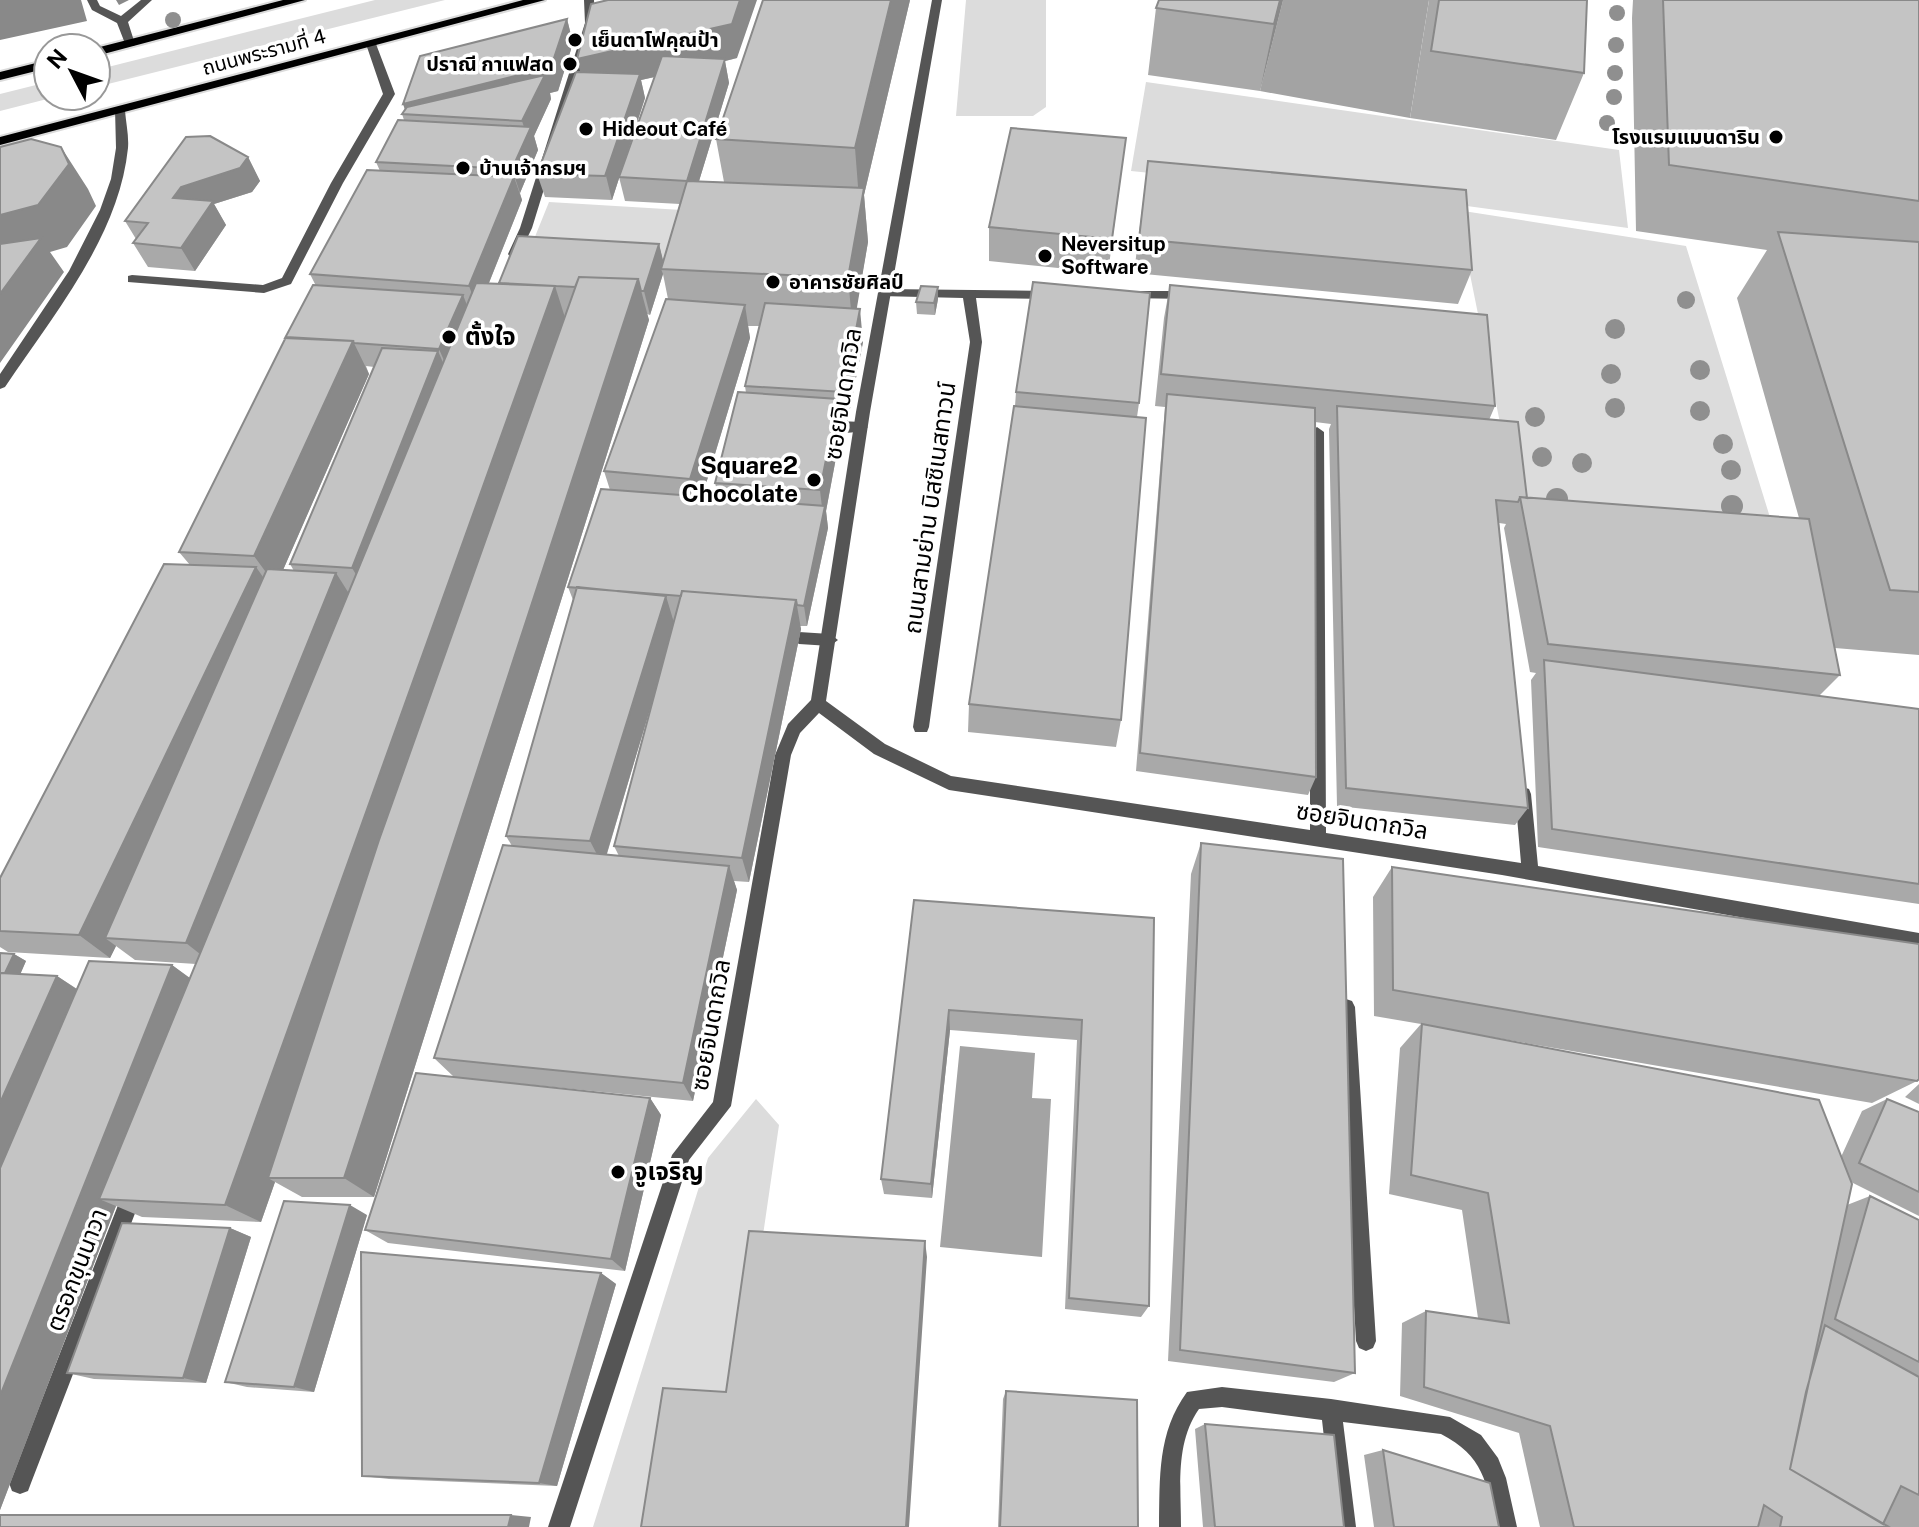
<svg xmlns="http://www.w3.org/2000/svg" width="1919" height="1527" viewBox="0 0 1919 1527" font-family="'Public Sans','Noto Sans Thai',sans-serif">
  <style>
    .green { fill: #dcdcdc }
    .water { fill: #a3a3a3 }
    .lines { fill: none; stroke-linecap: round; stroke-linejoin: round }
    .primary-casing { stroke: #dbdbdb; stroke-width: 4 }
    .service { fill: #555; fill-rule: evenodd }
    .minor { fill: #555; fill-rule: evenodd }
    .primary { fill: #000; fill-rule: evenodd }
    .tree { fill: #8f8f8f }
    .wall { fill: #a9a9a9; fill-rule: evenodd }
    .shaded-wall { fill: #898989 }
    .building { fill: #c4c4c4; stroke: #898989; stroke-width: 2 }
    .poi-dot { fill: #000; stroke: #fff; stroke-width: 3 }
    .labels { text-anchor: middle; stroke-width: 7; stroke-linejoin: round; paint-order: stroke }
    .far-poi-label { font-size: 20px; font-weight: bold; fill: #000; stroke: #fff; text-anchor: start }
    .far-street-label { font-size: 20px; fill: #000; stroke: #fff }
    .poi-label { font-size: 24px; font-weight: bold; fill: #000; stroke: #fff; text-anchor: start }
    .street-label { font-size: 24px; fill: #000; stroke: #fff }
  </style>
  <rect width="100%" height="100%" fill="#fff"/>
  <path class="green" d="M375 0H445L96 87V70Z
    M966 0H1046V107L1033 116H956Z
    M48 82V96H59L0 111V94Z
    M1146 82 1619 150 1628 228 1430 201 1131 171Z
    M549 202 682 210 665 268 526 259Z
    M1457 210 1686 246 1777 540 1520 522Z
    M756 1099 779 1125 739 1400 659 1527H593L708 1158Z"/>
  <path class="water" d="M1283 0H1429L1410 118 1260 91Z
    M960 1046 1035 1053 1032 1098 1051 1099 1042 1257 940 1247Z"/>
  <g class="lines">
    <g class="primary-casing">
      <path id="primary" d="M283 0H305L96 56V48Z
        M523 0H545L0 145V137Z
        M48 60V68L0 80V72Z"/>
    </g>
    <path class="service" d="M87 0H97L100 6 121 16 141 0H152L128 22 135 44 134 46H126L117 23 92 10Z
      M367 42 376 44 395 94 343 183 291 284 264 293 128 282V276L132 275 263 285 282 278 331 183 383 94 366 44Z
      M884 289 1050 291 1056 295 1050 299 976 298 982 342 929 727 927 732H915L913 727 970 342 963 298 880 296V290Z
      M1129 291H1190L1196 295 1190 299 1125 298 1123 295Z
      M819 420 861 422 868 427C859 436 821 434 812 425Z
      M799 632 830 634 838 640 830 646 799 644 791 638Z
      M1346 999 1352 1001 1355 1007 1376 1341 1373 1348 1366 1351 1359 1348 1356 1341 1337 1007 1340 1001Z
      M1222 1387 1331 1399 1450 1417 1481 1435 1498 1458 1506 1478 1517 1527H1495C1487 1483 1484 1456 1441 1434L1343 1422 1356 1527H1334L1322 1420 1222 1407 1199 1409C1175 1443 1181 1487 1181 1527H1159C1160 1478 1157 1433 1187 1392Z"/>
    <path class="minor" d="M584 0H594L595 23 532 228 518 257H510L508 254 520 228 585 23Z
      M932 0H942L870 412 826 701 885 744 951 776 1310 830V432L1317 427 1324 432 1326 833 1521 863 1515 794 1517 789 1523 787 1529 789 1531 794 1538 866 1919 933V949L1502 875 949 790 874 754 819 713 800 733 791 755 731 1106 689 1160 570 1527H548L672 1155 713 1102 775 755 788 724 811 700 856 412Z
      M115 109 125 111C126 123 129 136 128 148 119 237 53 315 5 387L0 389V374L69 271 100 210 111 179 116 148Z
      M134 1180 141 1183 144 1190 31 1483 28 1491 20 1494 12 1491 9 1483 124 1190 127 1183Z"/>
    <use href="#primary" class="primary"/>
  </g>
  <g class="tree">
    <circle cx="1617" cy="13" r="8"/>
    <circle cx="173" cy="20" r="8"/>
    <circle cx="1616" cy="45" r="8"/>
    <circle cx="1615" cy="73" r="8"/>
    <circle cx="1614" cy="97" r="8"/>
    <circle cx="1607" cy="123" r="8"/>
    <circle cx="1686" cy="300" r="9"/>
    <circle cx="1615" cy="329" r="10"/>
    <circle cx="1700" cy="370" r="10"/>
    <circle cx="1611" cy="374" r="10"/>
    <circle cx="1615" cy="408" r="10"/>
    <circle cx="1700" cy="411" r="10"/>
    <circle cx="1535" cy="417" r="10"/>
    <circle cx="1723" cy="444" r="10"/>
    <circle cx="1542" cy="457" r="10"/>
    <circle cx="1582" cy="463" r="10"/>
    <circle cx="1731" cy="470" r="10"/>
    <circle cx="1557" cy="499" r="11"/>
    <circle cx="1732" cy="506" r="11"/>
  </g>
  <path class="wall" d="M910 0 864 195 868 242 856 309 863 342 847 424H840L841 431 826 511 828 528 807 626H800L801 629 749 882 734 881 737 890 693 1101 454 1077 434 1058 512 846 506 836 573 600 568 587 610 490 604 471 668 299 663 274 650 315 647 314 649 320 374 1197H302L275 1182 261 1222 142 1217 116 1206 0 1510V953L14 954 26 961 20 974 57 976 77 989 172 965 190 979 196 964 135 960 116 946 110 958 8 952 0 947V878L190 565 179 552 316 286 310 274 380 171 376 162 404 120 402 114 405 110 403 104 567 19 573 43 558 91 550 93 551 99 534 136 538 150 520 193 522 200 489 283 499 284 659 244 663 262 680 204 625 201 619 177 655 77 641 80 645 98 612 200 545 197 537 174 576 72 737 58 725 61 729 83 699 181 724 182 716 139ZM748 326H760L745 386 746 393 715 483 719 498 702 497 750 338ZM366 366 374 367 290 564 294 571 283 570 369 374ZM654 695 614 846 619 856 607 854Z
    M1283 0 1260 91 1148 75 1156 8Z
    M1429 0H1587L1584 73 1556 140 1410 118Z
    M1633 0H1919V655L1835 648 1840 675 1819 696 1919 709V904L1538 847 1531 680 1536 673 1530 672 1504 528 1506 524 1499 523 1528 808 1515 825 1337 806 1329 429 1331 424 1315 422 1316 777 1308 795 1136 771 1165 407 1155 406 1164 318 1170 285 1495 406 1489 420 1527 498 1799 518 1737 298 1767 250 1636 231 1632 18Z
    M1126 138 1108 273 989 261V227Z
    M248 157 260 181 252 192 214 204 226 225 195 271 148 267 133 243 136 239 125 221Z
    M1148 161 1472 270 1458 304 1134 273Z
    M938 287V299L935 315 917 314 916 302Z
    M1016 392 1139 403 1137 417 1121 720 1116 747 968 732 969 704 1015 406Z
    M1201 843 1355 1373 1334 1382 1168 1361 1191 874Z
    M1392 867 1917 1081 1872 1103 1480 1035 1841 1157 1862 1111 1887 1099 1919 1112V1216L1851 1182 1847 1205 1870 1196 1919 1220V1527H1540L1519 1433 1400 1396 1402 1323 1426 1311 1478 1318 1462 1210 1389 1194 1400 1048 1421 1024 1374 1016 1373 897Z
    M914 900 1154 918 1149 1306 1141 1317 1065 1309 1077 1040 950 1030 932 1198 884 1194 881 1179Z
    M1919 1084V1104L1905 1097Z
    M650 1098 661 1115 625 1271 388 1243 365 1230Z
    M367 1215 314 1392 247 1387 225 1382Z
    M230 1228 251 1237 206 1383 94 1379 67 1373Z
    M601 1273 616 1284 557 1486 389 1479 362 1476Z
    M1006 1391 1138 1527H998L1003 1399Z
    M1205 1424 1344 1527H1203L1195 1429Z
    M1383 1450 1499 1527H1374L1364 1455Z"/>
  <path class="shaded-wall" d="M0 0H81L87 21 0 40Z
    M116 0H129L119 5Z
    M740 0H757L737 58 725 61 729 83 692 204 687 181 724 61 641 80 645 98 612 200 577 59Z
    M891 0H910L864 195 868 242 853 331 848 278 860 212 855 148Z
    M1280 0H1283L1260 91 1274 24Z
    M567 19 573 43 558 91 550 93 551 99 534 136 538 150 520 193 512 169 527 136 522 121 407 114 403 104Z
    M61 147 88 189 96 206 67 247 50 252 64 272 0 363V215Z
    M248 157 260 181 252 192 214 204 226 225 195 271 181 248 173 198 181 187Z
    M514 177 522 200 478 310 469 286Z
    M659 244 665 268 661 269 663 274 650 315 644 291Z
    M638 279 649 320 374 1197 344 1178Z
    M555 286 568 327 268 1178 275 1182 261 1222 225 1205Z
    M938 287V299L935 315 934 303Z
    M463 295 472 318 449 372 439 349Z
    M745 305 750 338 698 510 690 479Z
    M860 309 863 342 847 424 844 392Z
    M353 341 369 374 276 586 254 556Z
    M438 351 448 374 365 589 352 568Z
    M838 399 841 431 826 511 828 528 807 626 804 606 823 516 820 490Z
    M256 567 277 597 105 938 116 946 110 958 79 935Z
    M336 573 355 603 214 965 186 943Z
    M666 596 675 626 603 866 590 841Z
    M796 600 801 629 749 882 742 858Z
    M729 866 737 890 693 1101 683 1083Z
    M14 954 26 961 14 989 1 981Z
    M172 965 201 986 99 1199 116 1206 0 1510V1396Z
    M57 976 90 998 0 1205V1103Z
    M949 1010 950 1030 932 1198 931 1184Z
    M650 1098 661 1115 625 1271 611 1259Z
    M350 1205 367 1215 314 1392 294 1387Z
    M230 1228 251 1237 206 1383 183 1378Z
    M925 1241 927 1257 909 1527H906Z
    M601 1273 616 1284 557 1486 539 1483Z
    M511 1515 531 1517 529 1527H508Z"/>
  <path class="building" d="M608 0H740L732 24 577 59 591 4Z
    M763 0H891L855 148 716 139Z
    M1159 0H1280L1274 24 1156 8Z
    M1439 0H1587L1584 73 1431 51Z
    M1663 0H1919V201L1669 165Z
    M567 19 551 67 403 104 420 56Z
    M662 56 725 59 687 181 619 177Z
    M576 72 640 74 605 176 537 174Z
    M545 75 522 121 402 114 407 107Z
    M398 120 531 127 512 169 376 162Z
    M1011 128 1126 138 1112 239 989 227Z
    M210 136 248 157 240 168 181 187 173 198 213 201 181 248 133 243 148 223 125 221 186 137Z
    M31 139 61 147 69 164 38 205 0 215V147Z
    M1148 161 1466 190 1472 270 1139 239Z
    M367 170 514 177 469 286 310 274Z
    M687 181 864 188 848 278 661 269Z
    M1778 232 1919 242V592L1890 590Z
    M518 236 659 244 644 291H641L638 279 579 277 575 287 499 283Z
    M41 238 0 294V244Z
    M579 277 638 279 344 1178H268L379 840Z
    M1033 282 1150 293 1139 403 1016 392Z
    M476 283 555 286 225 1205 99 1199Z
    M313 285 463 295 439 349 354 343 353 341 285 338Z
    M1170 285 1487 315 1495 406 1161 374Z
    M921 286 938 287 934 303 916 302Z
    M666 299 745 305 690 479 604 471Z
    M765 303 860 309 844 392 745 386Z
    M286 337 353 341 254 556 179 552Z
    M382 348 438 351 352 568 290 564Z
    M738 392 838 399 820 490 715 483Z
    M1167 394 1315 408 1316 777 1140 753Z
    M1014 406 1146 418 1121 720 969 704Z
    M1337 406 1518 422 1527 498 1520 497 1518 502 1496 500 1528 808 1346 788Z
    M601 489 825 506 804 606 797 605 796 600 682 591 681 596 568 587Z
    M1520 497 1809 519 1840 675 1548 644Z
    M164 564 256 567 79 935 0 931V878Z
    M267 569 336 573 186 943 105 938Z
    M577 587 666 596 590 841 506 836Z
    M682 591 796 600 742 858 614 846Z
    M1544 660 1919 709V884L1552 829Z
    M1201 843 1343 859 1355 1373 1180 1350Z
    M503 845 729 866 683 1083 434 1058Z
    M1392 867 1919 944V1079L1917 1081 1393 990Z
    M914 900 1154 918 1149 1306 1069 1298 1082 1020 949 1010 931 1184 881 1179Z
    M0 953 14 954 5 973H0Z
    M89 961 172 965 0 1396V1168Z
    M0 973 57 976 0 1103Z
    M1422 1024 1819 1100 1852 1184 1790 1469 1889 1527H1780L1782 1517 1764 1505 1758 1527H1574L1550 1426 1424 1387 1426 1311 1509 1323 1488 1193 1411 1175Z
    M416 1073 650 1098 611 1259 365 1230Z
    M1887 1099 1919 1112V1192L1859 1163Z
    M1870 1196 1919 1220V1362L1835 1319Z
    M284 1201 350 1205 294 1387 225 1382Z
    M122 1223 230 1228 183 1378 67 1373Z
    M749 1231 925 1241 906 1527H641L663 1388 726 1392Z
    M361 1252 601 1273 539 1483 362 1476Z
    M1825 1325 1919 1377V1495L1901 1486 1883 1524 1790 1469 1806 1392Z
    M1006 1391 1137 1400 1138 1527H1000Z
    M1205 1424 1334 1435 1344 1527H1215Z
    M1383 1450 1490 1483 1499 1527H1394Z
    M0 1515H511L508 1527H0Z"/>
  <g class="poi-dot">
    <circle cx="575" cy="40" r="8"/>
    <circle cx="570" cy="64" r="8"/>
    <circle cx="586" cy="129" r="8"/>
    <circle cx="1776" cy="137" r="8"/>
    <circle cx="463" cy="168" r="8"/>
    <circle cx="1045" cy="256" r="8"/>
    <circle cx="773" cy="282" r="8"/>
    <circle cx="449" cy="337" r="8"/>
    <circle cx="814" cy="480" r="8"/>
    <circle cx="618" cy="1172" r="8"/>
  </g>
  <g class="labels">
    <g class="far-poi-label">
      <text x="591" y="47">เย็นตาโฟคุณป้า</text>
      <text x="554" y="71" text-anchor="end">ปราณี กาแฟสด</text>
      <text x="602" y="136">Hideout Café</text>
      <text x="1760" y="144" text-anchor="end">โรงแรมแมนดาริน</text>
      <text x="479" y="175">บ้านเจ้ากรมฯ</text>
      <text x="1061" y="251">Neversitup<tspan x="1061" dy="23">Software</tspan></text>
      <text x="789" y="289">อาคารชัยศิลป์</text>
    </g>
    <g class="far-street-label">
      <text transform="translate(264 52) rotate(-15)" y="7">ถนนพระรามที่ 4</text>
    </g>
    <g class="poi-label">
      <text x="465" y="345">ตั้งใจ</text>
      <text x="798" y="474" text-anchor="end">Square2<tspan x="798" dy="28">Chocolate</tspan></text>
      <text x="634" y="1180">จูเจริญ</text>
    </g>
    <g class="street-label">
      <text transform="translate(843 394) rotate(-81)" y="8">ซอยจินดาถวิล</text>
      <text transform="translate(930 508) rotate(-82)" y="8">ถนนสามย่าน บิสซิเนสทาวน์</text>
      <text transform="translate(1362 821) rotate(9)" y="8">ซอยจินดาถวิล</text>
      <text transform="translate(711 1025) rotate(-80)" y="8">ซอยจินดาถวิล</text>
      <text transform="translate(77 1270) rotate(-69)" y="8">ตรอกขุนนาวา</text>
    </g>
  </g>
  <g transform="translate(72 72) rotate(311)"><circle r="38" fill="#ffffff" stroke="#999999" stroke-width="2"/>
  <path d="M0-6L14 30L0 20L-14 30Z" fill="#000000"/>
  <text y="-12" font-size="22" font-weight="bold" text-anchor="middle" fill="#000000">N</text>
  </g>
</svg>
